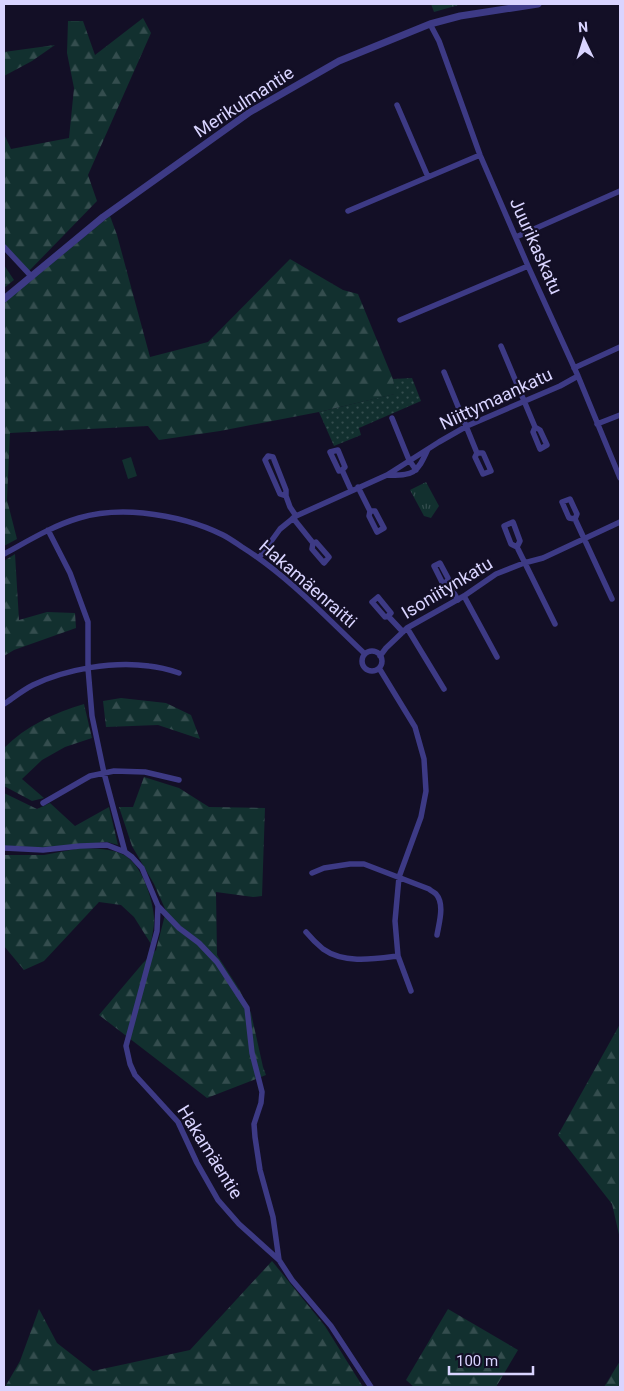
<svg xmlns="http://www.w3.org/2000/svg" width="624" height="1391" viewBox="0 0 624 1391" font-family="Roboto,sans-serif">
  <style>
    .grass { fill: url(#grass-dots) }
    .forest { fill: url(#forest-firs) }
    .park { fill: url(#park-tufts) }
    .pitch { fill: #12302f }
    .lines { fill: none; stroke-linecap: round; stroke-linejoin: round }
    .minor { stroke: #3d3a85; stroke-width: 5.5 }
    .tertiary { stroke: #3d3a85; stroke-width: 7 }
    .labels { text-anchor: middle; stroke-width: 4.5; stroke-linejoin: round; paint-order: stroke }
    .street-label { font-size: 18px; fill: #d9d4ff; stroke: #130f26 }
  </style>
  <defs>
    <pattern id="grass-dots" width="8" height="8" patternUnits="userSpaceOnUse" patternTransform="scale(1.25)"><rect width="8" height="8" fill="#12302f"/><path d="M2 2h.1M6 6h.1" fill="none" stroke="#344d4e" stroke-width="1.8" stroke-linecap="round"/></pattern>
    <pattern id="forest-firs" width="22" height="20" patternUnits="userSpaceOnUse" patternTransform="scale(1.25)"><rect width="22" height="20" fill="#12302f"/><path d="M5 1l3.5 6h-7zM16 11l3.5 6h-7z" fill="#344d4e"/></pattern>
    <pattern id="park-tufts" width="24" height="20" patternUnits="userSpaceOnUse" patternTransform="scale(1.25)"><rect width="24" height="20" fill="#12302f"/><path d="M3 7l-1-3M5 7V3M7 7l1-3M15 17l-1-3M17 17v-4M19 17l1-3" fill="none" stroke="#344d4e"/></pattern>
  </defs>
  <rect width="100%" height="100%" fill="#130f26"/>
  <path class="grass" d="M412 378 421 401 359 428 361 435 334 446 319 412 394 394 393 379Z"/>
  <path class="forest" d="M143 18 151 33 88 175 97 201 29 271 4 244V134L11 149 69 138 74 88 67 53 68 21H83L95 55Z
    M55 45 32 61 4 76V52Z
    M110 216 117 235 150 357 208 342 290 259 343 290 358 294 393 379 395 394 319 412 220 431 159 440 148 426 10 433 7 500 17 539 4 546V302Z
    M4 265 14 280 4 288Z
    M15 554 19 620 47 612 75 613 76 628 14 650 4 656V561Z
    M121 698 166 703 191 715 200 739 158 725 106 727 103 701Z
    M84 704 92 738 65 747 42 760 22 779 44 798 32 801 4 786V748C26 726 54 713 84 704Z
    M144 777 179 788 209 807 265 808 262 896 253 897 216 892 217 955 239 989 251 1013 263 1067 266 1075 207 1098 99 1015 143 963 156 950 166 911 154 884 132 846 119 807H133Z
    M4 793 37 809 50 803 75 826 109 807 118 845 107 842 42 848 4 846Z
    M81 848C96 849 111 848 124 855 142 865 152 897 154 917 155 925 152 935 151 944L134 917 121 905 99 902 44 961 24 970 4 946V855H44Z
    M620 1024V1239L612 1204 558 1135Z
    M272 1261 325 1326 363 1387H5L20 1361 39 1309 57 1343 93 1371 190 1350Z
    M448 1309 518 1350 496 1387H414L406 1380Z
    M620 1361V1387H604Z"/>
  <path class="park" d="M431 4H462L434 12Z
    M426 482 439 506 431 518 424 516 410 490Z"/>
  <path class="pitch" d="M131 457 137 476 128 479 122 460Z"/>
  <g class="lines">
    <path class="minor" d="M430 24 439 41 480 155 528 266 578 376 620 478
      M397 105 428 177
      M348 211 480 155
      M516 237 620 191
      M4 247 32 277
      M400 320 528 266
      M501 346 535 427 540 430 547 445 540 449 533 432 535 427
      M574 368 620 347
      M444 372 477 453H483L491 471 483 474 475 457 477 453
      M392 418 409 460 416 470
      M597 424 620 415
      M342 470 339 471 330 452 338 450 345 467 342 470 351 490
      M387 475C413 476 417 474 428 449
      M358 487 370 511H375L384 528 377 532 369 516 370 511
      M286 496 280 494 265 460 268 456 273 457 286 490V496L290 507 296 516
      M293 518 313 543 316 542 329 557 324 563 312 549 313 543
      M575 519 569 518 562 502 570 499 577 514 575 519 612 599
      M48 530 70 573 88 622V668L92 716 104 773 125 852
      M517 547 511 544 504 526 513 522 520 541 517 547 555 624
      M4 554C28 541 52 526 79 518 99 512 121 511 143 513 171 516 197 522 223 535 229 538 236 543 242 547 288 576 326 617 365 654
      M259 558 280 529 296 516 387 475 439 442 467 426 560 386 578 376
      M448 583 442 582 434 566 440 563 448 578V583L458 600
      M464 596 497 657
      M388 616 385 617 372 602 378 597 391 613 388 616 403 632
      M407 628 444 689
      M362 661a10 10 0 1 1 20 0a10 10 0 1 1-20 0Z
      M380 656 386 648 407 628 464 596 496 574 524 563 543 558 620 522
      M379 668 415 727 424 759 426 791 421 817 399 877 395 921 398 956 411 991
      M4 704C13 698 23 690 33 685 66 669 113 661 149 666 159 667 170 670 179 673
      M43 803 90 776 114 771 145 772 179 780
      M4 848 43 850 80 846 107 845 125 852 132 857 142 868 158 906 157 931 126 1046 130 1064 135 1075 178 1122 197 1163 218 1200 239 1224 279 1260 292 1280 331 1326 371 1387
      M312 873 324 868 350 864H364L429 889C431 891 434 892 436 894 445 904 439 923 437 935
      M158 906 179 928 199 943 217 962 247 1008 252 1053 262 1092 261 1103 254 1124 255 1137 260 1170 273 1217 279 1260
      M306 932C311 938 317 944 323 949 344 964 374 959 398 956"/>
    <path class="tertiary" d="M4 299 103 217 250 112 339 61 430 24 460 16 538 4"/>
  </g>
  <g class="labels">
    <g class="street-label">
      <text transform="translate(244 102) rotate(-33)" y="6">Merikulmantie</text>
      <text transform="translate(536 246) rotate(66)" y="6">Juurikaskatu</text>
      <text transform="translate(496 399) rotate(-25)" y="6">Niittymaankatu</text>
      <text transform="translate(308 584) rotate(41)" y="6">Hakamäenraitti</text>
      <text transform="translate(447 588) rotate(-31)" y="6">Isoniitynkatu</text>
      <text transform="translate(210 1152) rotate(58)" y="6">Hakamäentie</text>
    </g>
  </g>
  <rect width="624" height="1391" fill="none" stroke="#d9d4ff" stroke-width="10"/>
  <g transform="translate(584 40) rotate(356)" stroke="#130f26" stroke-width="4" paint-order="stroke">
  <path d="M0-4L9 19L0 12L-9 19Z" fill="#d9d4ff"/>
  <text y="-8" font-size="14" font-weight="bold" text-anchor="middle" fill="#d9d4ff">N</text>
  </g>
  <path d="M449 1366v8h84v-8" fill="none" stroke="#d9d4ff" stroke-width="2.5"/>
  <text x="456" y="1366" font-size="15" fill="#d9d4ff" stroke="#130f26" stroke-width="4" paint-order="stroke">100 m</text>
</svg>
